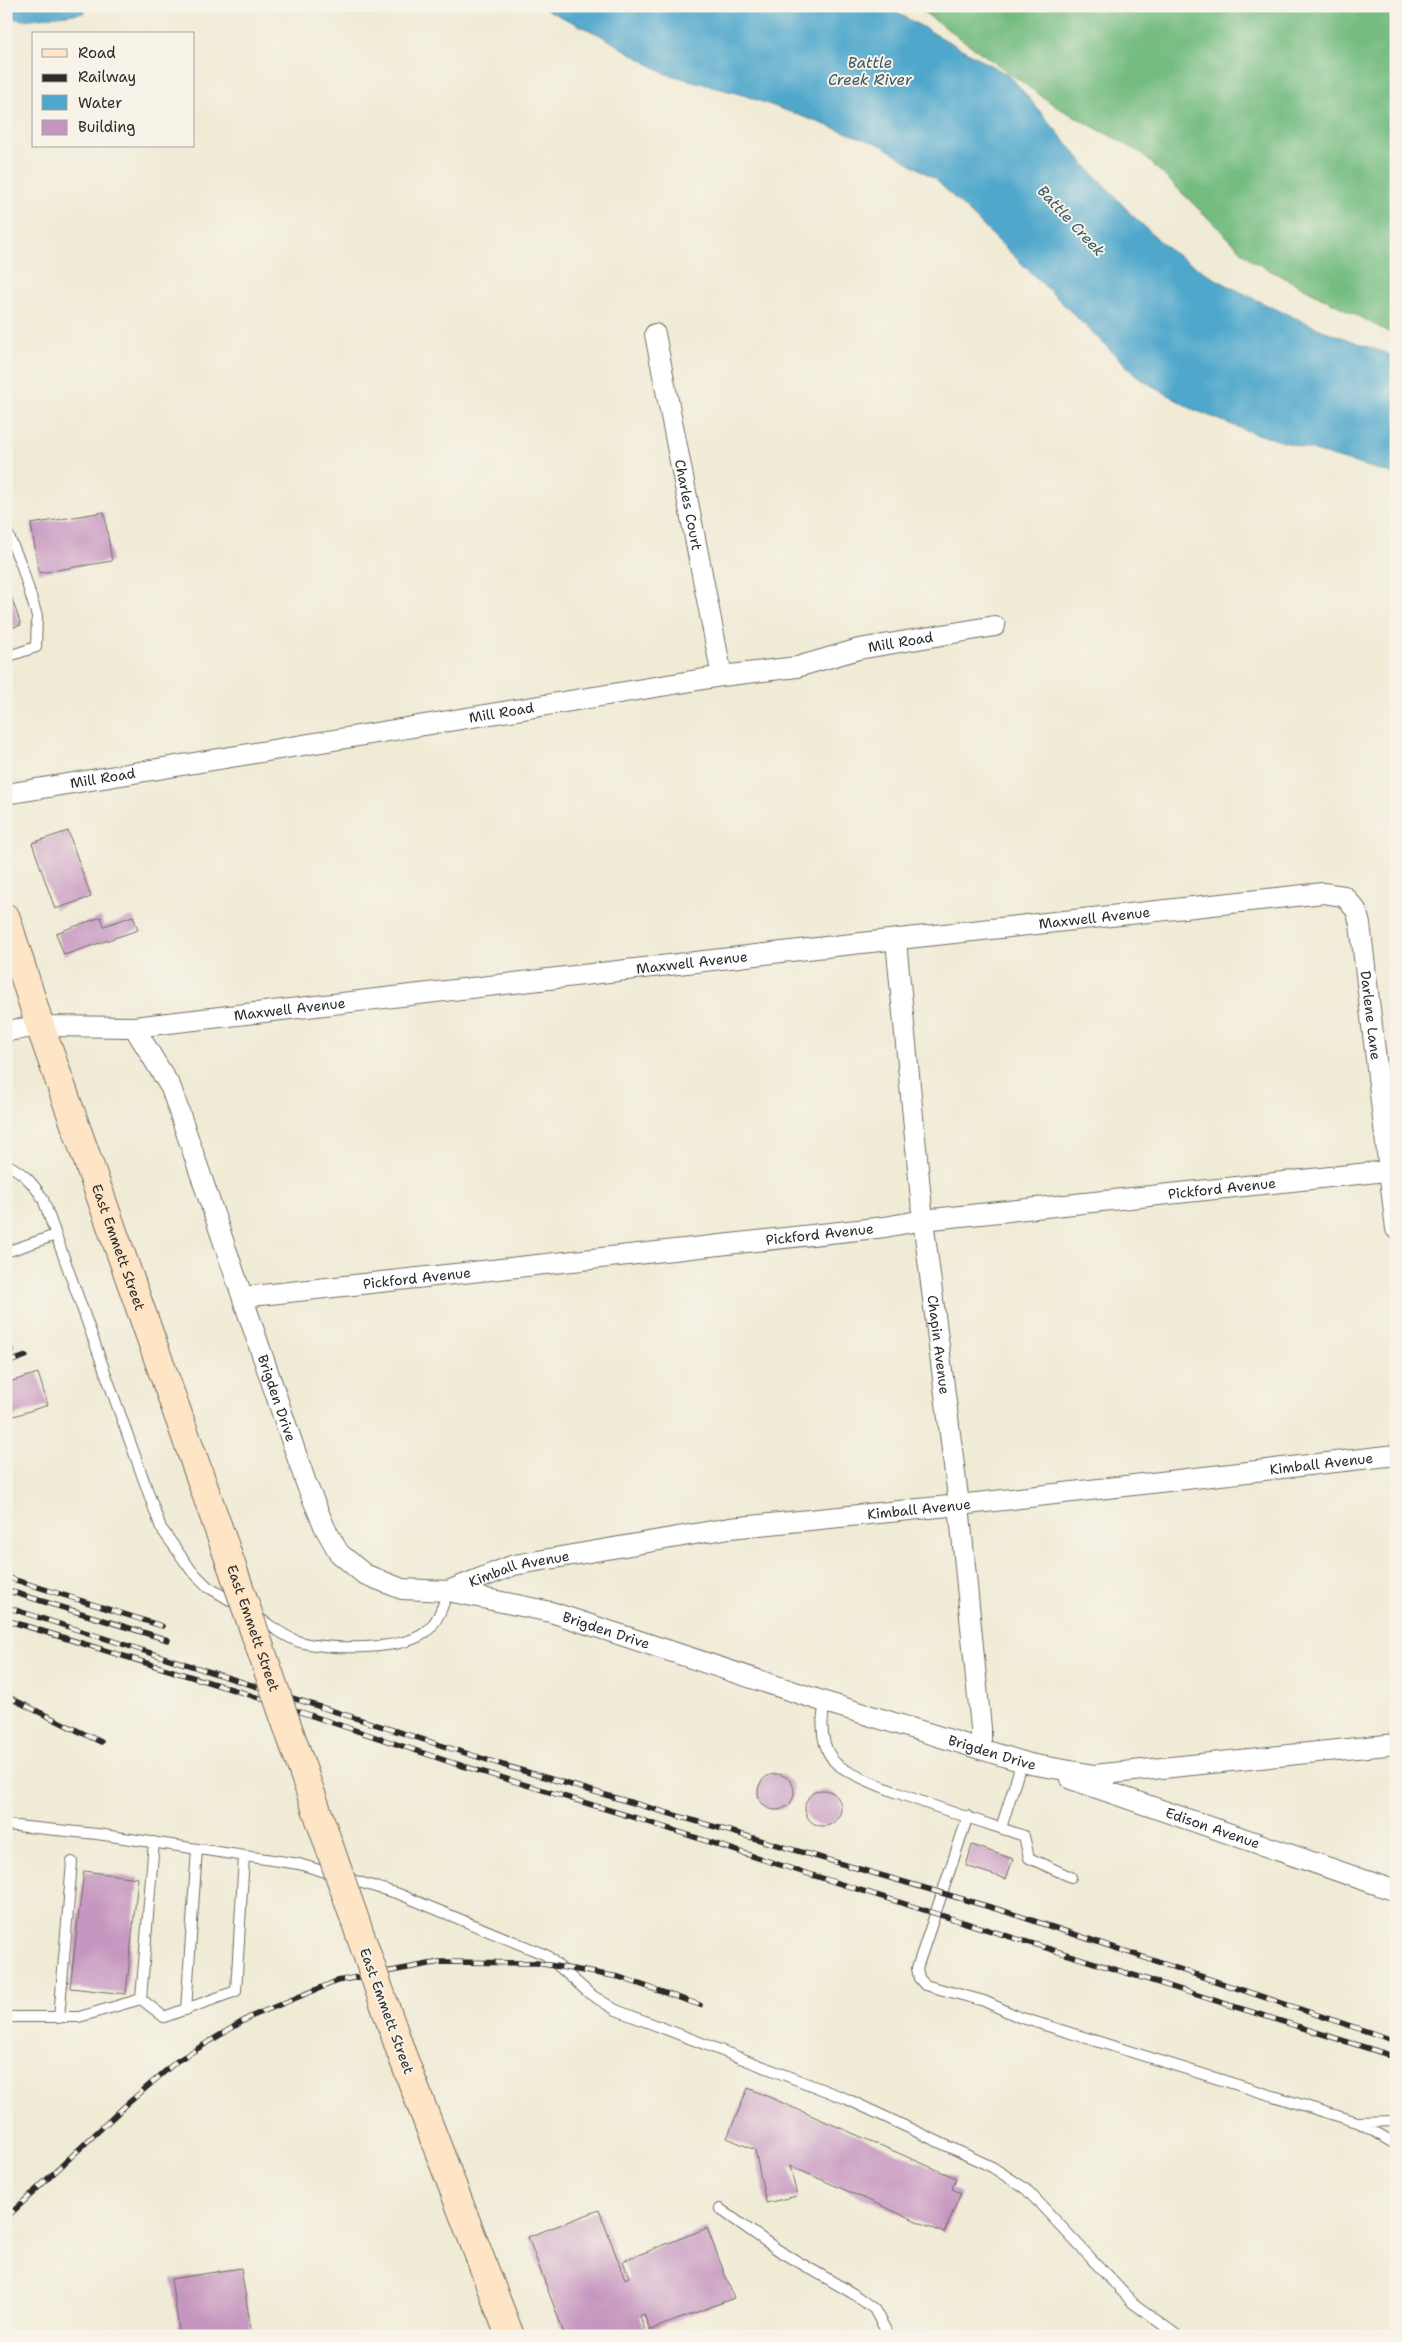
<svg xmlns="http://www.w3.org/2000/svg" width="1402" height="2342" viewBox="0 0 1402 2342" font-family="'Shantell Sans',sans-serif">
  <style>
    .forest { fill: #74bc81; stroke: #507456 }
    .water { fill: #4fa7cc; stroke: #3d697c }
    .building { fill: #c696c0 }
    .lines { fill: none; stroke-linecap: round; stroke-linejoin: round }
    .lane-casing { stroke: #706e66; stroke-width: 12 }
    .street-casing { stroke: #706e66; stroke-width: 22 }
    .secondary-casing { stroke: #706e66; stroke-width: 30 }
    .lane { stroke: #fff; stroke-width: 10 }
    .street { stroke: #fff; stroke-width: 20 }
    .secondary { stroke: #fde5c5; stroke-width: 28 }
    .rail-casing { stroke: #2b2b2b; stroke-width: 5.5 }
    .rail { stroke: #f7f3e8; stroke-width: 4; stroke-dasharray: 11; stroke-linecap: butt }
    .secondary-bridge-casing { stroke: #706e66; stroke-width: 30; stroke-linecap: butt }
    .secondary-bridge { stroke: #fde5c5; stroke-width: 28 }
    .labels { text-anchor: middle; stroke-width: 4; stroke-linejoin: round; paint-order: stroke }
    .street-label { font-size: 14px; fill: #2b2b2b; stroke: #f7f3e8 }
    .water-label { font-size: 15px; font-style: italic; fill: #385663; stroke: #f7f3e8 }
  </style>
  <rect width="100%" height="100%" fill="#f7f3e8"/>
  <filter id="ink" filterUnits="userSpaceOnUse"><feTurbulence type="fractalNoise" baseFrequency=".02" numOctaves="2"/><feDisplacementMap in="SourceGraphic" scale="10" xChannelSelector="R" yChannelSelector="G"/><feConvolveMatrix kernelMatrix="1 2 1 2 8 2 1 2 1" color-interpolation-filters="sRGB"/></filter>
  <filter id="wash" filterUnits="userSpaceOnUse"><feTurbulence type="fractalNoise" baseFrequency=".0096" numOctaves="4" result="noise"/><feDisplacementMap in="SourceGraphic" scale="20" xChannelSelector="R" yChannelSelector="G"/><feGaussianBlur stdDeviation="1.12" result="paint"/><feColorMatrix in="noise" values="0 0 0 0 0 0 0 0 0 0 0 0 0 0 0 0 0 1.4 0 .05"/><feComposite in="paint" operator="in"/></filter>
  <g filter="url(#wash)">
    <rect width="100%" height="100%" fill="#f0ebd5"/>
    <path class="forest" d="M915 6H1396V336L1252 261 1140 152 1057 107Z"/>
    <path class="water" d="M6 6H89L84 13 23 20 6 17Z
      M543 6H885L1010 76 1086 166 1132 215 1172 252 1221 282 1267 305 1322 330 1396 357V475L1250 432 1192 409 1139 378 935 179 881 145 743 95 664 73 600 35 549 11Z"/>
    <g id="blocks">
      <path class="building" d="M104 512 112 561 39 573 31 524Z
        M6 582 21 625 6 629Z
        M68 831 91 897 55 909 32 843Z
        M133 916 138 930 64 955 56 933 101 917 104 926Z
        M6 1328 14 1351 6 1354Z
        M38 1373 48 1405 8 1418 6 1383Z
        M758 1792a18 18 0 1 1 36 0a18 18 0 1 1-36 0Z
        M805 1808a18 18 0 1 1 36 0a18 18 0 1 1-36 0Z
        M972 1845 1013 1859 1006 1879 966 1866Z
        M84 1871 138 1878 126 1994 70 1988Z
        M748 2088 956 2178 952 2189 961 2193 944 2233 790 2166 797 2196 766 2203 755 2150 727 2138Z
        M599 2210 625 2279 629 2277 623 2261 707 2228 734 2298 650 2330 644 2314 640 2316 647 2336H565L528 2237Z
        M241 2268 252 2336H180L171 2279Z"/>
    </g>
  </g>
  <g filter="url(#ink)">
    <use href="#blocks" fill-opacity="0" stroke="#706e66" stroke-width="1"/>
    <g class="lines">
      <g class="lane-casing">
        <path id="lane" d="M6 530 21 564 37 616 36 647 6 657
          M6 1164C24 1173 33 1183 43 1199L161 1528 191 1570 208 1587 240 1606
          M6 1252 56 1235
          M254 1615C269 1624 284 1637 300 1642 328 1650 405 1651 427 1631 439 1620 443 1605 448 1591
          M825 1702C821 1721 820 1743 833 1760 849 1782 990 1824 1024 1836L1029 1858 1071 1877
          M968 1816 917 1968 919 1978 925 1985 984 2001 1019 2017 1357 2122 1396 2121
          M6 1825 97 1834 299 1864 399 1894 546 1955 590 1994 616 2010 847 2099 992 2167 1026 2189 1133 2303 1178 2336
          M1001 1828 1022 1761
          M141 1999 164 2017 236 1991 244 1856
          M186 2010 197 1849
          M6 2017H79L141 1999 154 1842
          M59 2018 72 1862
          M1358 2122 1396 2144
          M720 2209 778 2250 852 2293 874 2309 889 2336"/>
      </g>
      <g class="street-casing">
        <g id="street">
          <path id="s1" d="M655 334 722 676"/>
          <path id="s2" d="M6 794 722 676 797 667 859 649 995 626"/>
          <path id="s3" d="M896 941 923 1220 959 1505 981 1728V1748"/>
          <path id="s4" d="M134 1027 171 1088 306 1483 325 1528 339 1553 364 1574 402 1589 448 1591 551 1612 825 1702 1030 1764 1094 1775 1396 1744"/>
          <path id="s5" d="M6 1031 40 1026 134 1027 834 946 1323 893 1344 896 1356 910 1360 924 1396 1229"/>
          <path id="s6" d="M243 1297 885 1227 923 1220 1396 1170"/>
          <path id="s7" d="M448 1591 514 1565 730 1528 959 1505 1396 1455"/>
          <path id="s8" d="M1071 1779 1396 1891"/>
        </g>
      </g>
      <g class="secondary-casing">
        <g id="secondary">
          <path id="s9" d="M6 918 40 1026 225 1547"/>
          <path d="M402 2055 510 2336"/>
        </g>
      </g>
      <use href="#lane" class="lane"/>
      <use href="#street" class="street"/>
      <use href="#secondary" class="secondary"/>
      <g class="rail-casing">
        <path id="rail" d="M6 1363 26 1356
          M6 1577 162 1626
          M6 1590 168 1640
          M6 1607 503 1765 1007 1912 1396 2041
          M6 1620 244 1693 453 1763 639 1819 780 1865 1396 2057
          M6 1696 101 1742
          M6 2218 125 2106 177 2061 250 2017 337 1981 440 1962 537 1963 619 1977 700 2005"/>
      </g>
      <use href="#rail" class="rail"/>
      <g class="secondary-bridge-casing">
        <g id="secondary-bridge">
          <path id="s10" d="M225 1547 402 2055"/>
        </g>
      </g>
      <use href="#secondary-bridge" class="secondary-bridge"/>
    </g>
  </g>
  <g class="labels">
    <g class="street-label">
      <text dy="5" stroke="none"><textPath href="#s1" startOffset="174">Charles Court</textPath></text>
      <text dy="5" stroke="none"><textPath href="#s2" startOffset="908">Mill Road</textPath></text>
      <text dy="5" stroke="none"><textPath href="#s2" startOffset="502">Mill Road</textPath></text>
      <text dy="5" stroke="none"><textPath href="#s2" startOffset="98">Mill Road</textPath></text>
      <text dy="5" stroke="none"><textPath href="#s5" startOffset="1095">Maxwell Avenue</textPath></text>
      <text dy="5" stroke="none"><textPath href="#s5" startOffset="690">Maxwell Avenue</textPath></text>
      <text dy="5" stroke="none"><textPath href="#s5" startOffset="285">Maxwell Avenue</textPath></text>
      <text dy="5" stroke="none"><textPath href="#s5" startOffset="1471">Darlene Lane</textPath></text>
      <text dy="5" stroke="none"><textPath href="#s6" startOffset="985">Pickford Avenue</textPath></text>
      <text dy="5" stroke="none"><textPath href="#s6" startOffset="580">Pickford Avenue</textPath></text>
      <text dy="5" stroke="none"><textPath href="#s9" startOffset="348">East Emmett Street</textPath></text>
      <text dy="5" stroke="none"><textPath href="#s6" startOffset="175">Pickford Avenue</textPath></text>
      <text dy="5" stroke="none"><textPath href="#s3" startOffset="406">Chapin Avenue</textPath></text>
      <text dy="5" stroke="none"><textPath href="#s4" startOffset="399">Brigden Drive</textPath></text>
      <text dy="5" stroke="none"><textPath href="#s7" startOffset="885">Kimball Avenue</textPath></text>
      <text dy="5" stroke="none"><textPath href="#s7" startOffset="480">Kimball Avenue</textPath></text>
      <text dy="5" stroke="none"><textPath href="#s7" startOffset="75">Kimball Avenue</textPath></text>
      <text dy="5" stroke="none"><textPath href="#s10" startOffset="86">East Emmett Street</textPath></text>
      <text dy="5" stroke="none"><textPath href="#s4" startOffset="849">Brigden Drive</textPath></text>
      <text dy="5" stroke="none"><textPath href="#s4" startOffset="1254">Brigden Drive</textPath></text>
      <text dy="5" stroke="none"><textPath href="#s8" startOffset="150">Edison Avenue</textPath></text>
      <text transform="translate(387 2011) rotate(70)" y="5">East Emmett Street</text>
    </g>
    <g class="water-label">
      <text x="870" y="68">Battle<tspan x="870" dy="17">Creek River</tspan></text>
      <text transform="translate(1071 221) rotate(47)" y="5">Battle Creek</text>
    </g>
  </g>
  <rect width="1402" height="2342" fill="none" stroke="#f7f3e8" stroke-width="25"/>
  <rect x="32" y="32" width="162" height="115" fill="#f7f3e8" stroke="#a5a39c"/>
  <rect x="42" y="49" width="25" height="8" fill="#fde5c5" stroke="#a5a39c"/>
  <text x="78" y="58" font-size="15" fill="#2b2b2b">Road</text>
  <rect x="42" y="74" width="25" height="8" fill="#2b2b2b" stroke="#a5a39c"/>
  <text x="78" y="82" font-size="15" fill="#2b2b2b">Railway</text>
  <rect x="42" y="95" width="25" height="15" fill="#4fa7cc" stroke="#a5a39c"/>
  <text x="78" y="108" font-size="15" fill="#2b2b2b">Water</text>
  <rect x="42" y="120" width="25" height="15" fill="#c696c0" stroke="#a5a39c"/>
  <text x="78" y="132" font-size="15" fill="#2b2b2b">Building</text>
</svg>
